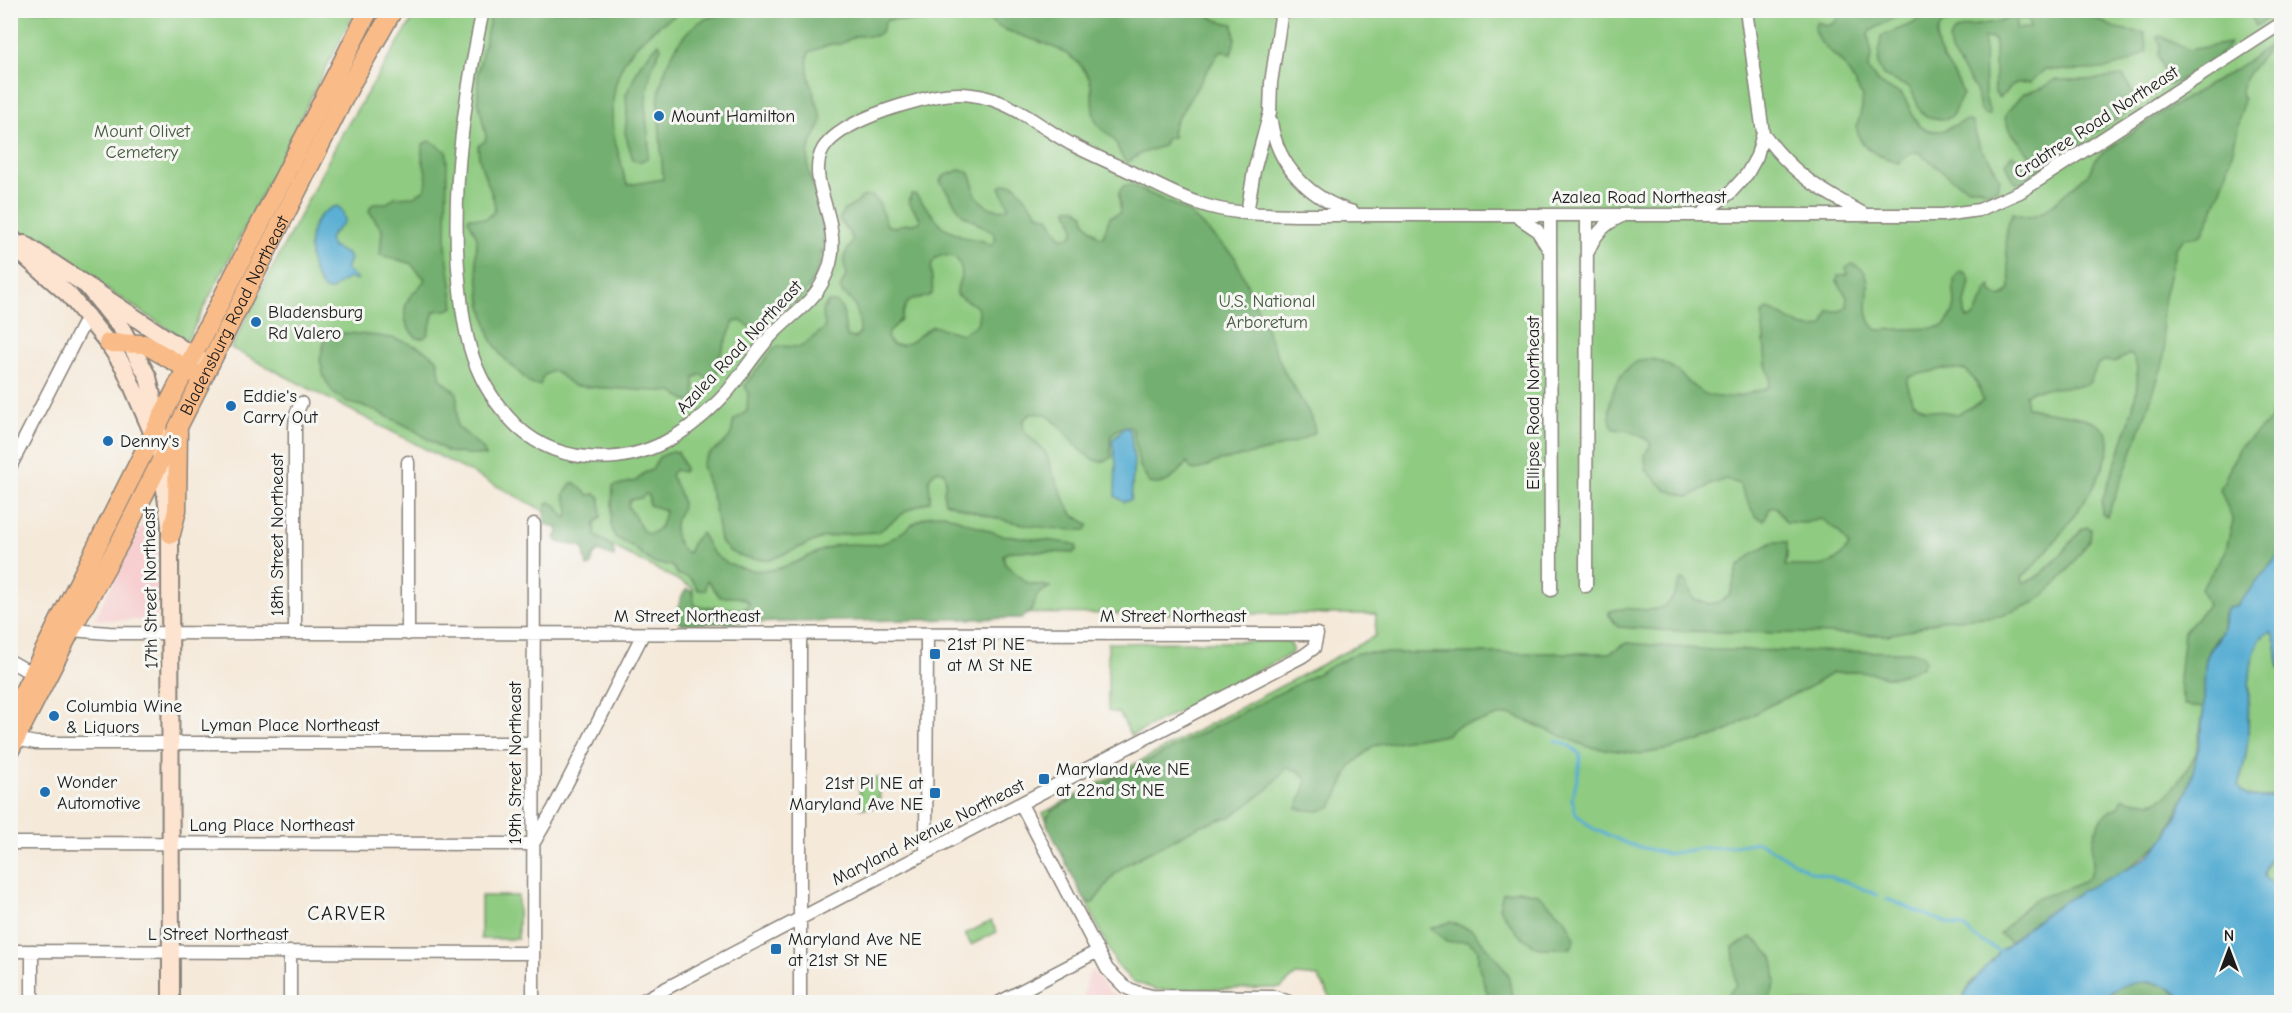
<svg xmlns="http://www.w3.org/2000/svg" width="2292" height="1013" viewBox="0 0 2292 1013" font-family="'Comic Neue',sans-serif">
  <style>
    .built { fill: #f7cfd0 }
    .green { fill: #8fcb81; stroke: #56744e; stroke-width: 1.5 }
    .forest { fill: #73af6f; stroke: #486646; stroke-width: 1.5; fill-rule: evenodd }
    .water { fill: #57add3; stroke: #3a6478; stroke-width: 1.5 }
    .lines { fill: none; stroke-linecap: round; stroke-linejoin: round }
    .stream { stroke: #57add3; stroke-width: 3 }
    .street-casing { stroke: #88827a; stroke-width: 15 }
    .secondary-casing { stroke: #88827a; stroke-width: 20 }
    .primary-casing { stroke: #88827a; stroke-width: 21 }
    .street { stroke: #fff; stroke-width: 12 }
    .secondary { stroke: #fde4d0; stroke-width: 16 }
    .primary { stroke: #f9bc89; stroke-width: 18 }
    .poi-dot { fill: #1f6fb2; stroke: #f6f6f2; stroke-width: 2 }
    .labels { text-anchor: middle; stroke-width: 6; stroke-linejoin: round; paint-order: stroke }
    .poi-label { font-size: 18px; fill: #1c1c1c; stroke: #f6f6f2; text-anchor: start }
    .street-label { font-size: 18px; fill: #1c1c1c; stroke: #f6f6f2 }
    .park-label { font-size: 18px; fill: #44593f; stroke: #f6f6f2 }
    .neighbourhood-label { font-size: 20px; letter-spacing: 1.5px; fill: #1c1c1c; stroke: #f6f6f2 }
  </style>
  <rect width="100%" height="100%" fill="#f6f6f2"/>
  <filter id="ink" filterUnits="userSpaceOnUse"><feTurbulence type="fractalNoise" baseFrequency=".0167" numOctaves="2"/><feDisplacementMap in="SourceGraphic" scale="12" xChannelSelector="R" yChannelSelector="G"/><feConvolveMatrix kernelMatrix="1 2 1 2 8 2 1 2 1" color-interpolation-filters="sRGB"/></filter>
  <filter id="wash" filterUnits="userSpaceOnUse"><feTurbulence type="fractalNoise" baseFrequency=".008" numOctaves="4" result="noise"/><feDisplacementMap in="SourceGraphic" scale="24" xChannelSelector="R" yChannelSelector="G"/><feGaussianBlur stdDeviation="1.35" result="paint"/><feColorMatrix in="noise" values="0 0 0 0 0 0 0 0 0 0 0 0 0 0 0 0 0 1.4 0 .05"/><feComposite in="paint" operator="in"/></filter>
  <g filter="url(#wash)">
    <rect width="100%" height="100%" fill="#f5e9d9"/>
    <path class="built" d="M149 510H153L156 526 157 620H98L95 618Z
      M1092 970 1109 991 1126 1002H1082L1088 976Z"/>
    <path class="green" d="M10 11H355L187 341 11 228Z
      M415 11H2281V552L2259 582 2204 707 2191 782 2163 841 1972 981 1960 1002H1330L1329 995 1318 977 1296 975 1281 988 1157 990 1132 981 1116 964 1043 813 1375 636 1376 614 692 613 693 588 231 348 343 132 411 22Z
      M2267 632H2271C2280 644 2274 658 2281 671V792C2267 798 2247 804 2238 786 2243 771 2247 752 2248 736 2250 708 2243 651 2267 632Z
      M1287 641 1291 644 1293 649 1291 654 1131 736 1120 714 1108 711V643Z
      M879 778 880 807 860 808 859 779Z
      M2276 853H2281V890L2264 877C2265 866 2268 860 2276 853Z
      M481 896H518V939H481Z
      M991 921 997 932 971 945 965 934Z"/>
    <path class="forest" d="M775 11H955C938 20 923 23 904 21 897 20 892 18 886 21L881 32 875 36H856L840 44H831L809 52C803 72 817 100 822 120 818 133 808 143 808 158 807 178 818 197 821 216 827 247 819 283 793 304 787 308 777 307 771 310L765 323 757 328 750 327 741 321 734 322 718 360 717 383 713 384 701 374 694 378 695 397 691 403 672 392 574 386 556 372 552 371 543 376 540 385 531 384 501 355 490 337 481 301 476 258 477 237 468 219 470 217 485 219 493 213 495 208C493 187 478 170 478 146L485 141 486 136 478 100V71L492 11H684C666 20 649 31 636 46 610 73 607 121 619 155 623 164 622 177 628 185L663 179 658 103C661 69 680 22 718 15 736 11 756 12 775 11Z
      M977 11H1206C1213 21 1221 22 1233 24L1235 39 1231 55 1223 50 1219 52 1174 124 1172 133 1174 137 1167 138 1163 146 1140 154 1127 163C1120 156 1120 152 1116 143 1110 131 1097 132 1094 115 1090 101 1095 87 1087 74 1069 44 1028 41 999 27 991 23 984 15 977 11Z
      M1838 11H1907L1870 31 1868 35 1872 54 1868 69C1874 77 1879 84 1888 88 1892 90 1897 91 1901 94 1915 107 1908 131 1938 131 1950 132 1960 117 1972 122L1980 148 1991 162 2000 179 1997 189 1989 193 1979 188H1968L1951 178 1918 152 1910 153 1898 163C1884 156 1870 155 1860 139 1851 125 1867 110 1861 95 1860 92 1848 70 1845 67 1835 52 1818 47 1814 28L1817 22C1829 27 1838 26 1838 11Z
      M1930 11H1974L1943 23C1923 47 1958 71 1963 94L1952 116C1947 119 1944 119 1937 119 1917 119 1919 100 1909 87L1883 76 1878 65 1881 36 1912 24Z
      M2248 11H2279L2256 26Z
      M2052 13 2064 15 2078 13 2089 15 2115 28 2144 33 2147 51C2118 73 2080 72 2045 69L2031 82 2016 83 1999 98 1995 93V40L1991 38 1984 39 1985 96 1990 115H1984L1980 108 1976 90 1951 52 1949 41 1954 32 1965 27 2001 21 2019 15ZM2016 19H2029L2030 28 2016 29Z
      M2160 36 2188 50 2230 43C2226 55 2182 80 2169 85L2158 56 2161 45 2157 37Z
      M2274 42C2267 55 2233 81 2243 99 2236 146 2224 190 2203 233L2195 237 2185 238 2176 248 2164 297 2162 324 2165 349 2162 367 2131 456 2107 516 2102 514V502C2109 475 2155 374 2130 354L2115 362 2103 361 2098 364 2090 382 2086 385 2033 390 2025 395 2027 407C2049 416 2088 411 2105 431 2128 458 2043 559 2022 577L2023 582C2040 583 2070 544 2081 530L2086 527 2091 529 2090 540 2067 571 2045 595 2033 603 2001 616 1941 620 1912 630 1887 635 1677 631 1618 627 1609 615V612C1626 603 1651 616 1666 605 1674 600 1676 588 1681 580L1687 582 1693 599 1708 604 1720 602 1730 595 1738 567 1752 554 1773 542H1787V556L1785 566C1814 564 1830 574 1849 546L1839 532 1822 519 1804 523 1786 522 1776 507 1770 508 1764 520 1755 516 1739 484 1726 479 1710 485 1690 497 1666 490 1646 470 1645 455 1651 444C1642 433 1628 430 1614 429 1600 406 1621 357 1651 359 1659 360 1666 364 1673 368 1682 374 1688 383 1697 389 1718 405 1747 395 1769 387L1770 379 1766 364 1762 314 1768 309C1787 315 1801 334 1823 326L1829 311H1840L1847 307V297L1837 281 1838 276 1847 274 1846 268 1852 264C1885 274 1853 311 1877 330L1935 328 1943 326C1947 323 1953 314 1954 309 1958 296 1947 281 1961 271 1982 276 1957 303 1967 318H1971L1975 315 1989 286 1991 285V292L1999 297 2005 295 2010 289C2011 264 1999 237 2013 213L2029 217 2045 211 2089 173 2096 159 2101 154 2166 110 2236 69ZM1941 369 1966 370 1978 385 1983 401 1958 414 1925 409 1912 401 1907 382 1908 378C1916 373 1931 373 1941 369Z
      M659 43 661 48C650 68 645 93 646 116 647 130 651 145 647 158L639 162 633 160 625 133 627 114 626 95 641 63Z
      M2123 76 2137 100 2134 108 2090 135 2029 179 2020 184 2014 182 2006 163 2012 155 2015 156 2027 168 2034 161 2009 129 2005 119 2007 112 2023 94 2043 88 2054 80H2087Z
      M431 141 447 152 446 246 454 307 447 310 434 311 428 334 424 338H417C405 329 401 311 409 298 414 291 422 286 425 279L410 263 380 255 382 230 369 211 371 206 375 203H387L395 197 414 196 425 189C432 173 416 158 424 143Z
      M959 170C964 171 969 171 971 176 974 180 973 186 974 190 978 203 996 215 1009 207L1000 187 1004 184H1013L1018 188 1038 214 1049 217 1061 237H1070L1074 233V226L1067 208C1075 206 1078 209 1084 214L1085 222 1099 237H1103L1110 217 1120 213C1122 201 1113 195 1125 185H1131L1187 211 1235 257 1285 373 1312 418 1315 432C1298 446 1240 456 1217 462 1208 465 1200 472 1191 469L1187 462C1178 473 1167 488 1149 483L1139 464 1133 430 1131 426C1110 426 1108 441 1112 457 1090 477 1067 427 1048 416 1043 412 1036 414 1030 414L1023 421 1024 431 1046 453 1052 472 1069 509 1073 515 1088 524V527L1085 530C1034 530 992 519 945 502 941 491 949 482 944 472L938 470C923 478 932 488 930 501L908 510 878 532 845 534 822 538 770 560 745 558 729 551 720 541 714 503 702 465C706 450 725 448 731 434 733 430 732 424 734 420L747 411 748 393 745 385 774 348 779 346 800 347 824 329 825 326 822 311 828 302H835C849 311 841 325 848 337L855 338 860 333C860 320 857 300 843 294L840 288 847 274C840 253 845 258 853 240L850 234 839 220 843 211 857 203 862 197 872 196C883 202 881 217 888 226L895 227C904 222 911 226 920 222V218L909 203 911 194H915L943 227 964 237 983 241 990 246 996 239 994 233 962 214 940 181 944 176ZM941 255 955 257C970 276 955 278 957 295 968 305 984 301 977 324L962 334 933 326C919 333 909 350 892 344L887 338 888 334 901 319 906 305 912 299 926 297 932 294C935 279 924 262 941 255Z
      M344 333C376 335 411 337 437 359L441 379 457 393V426L483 449 486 456 448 452 411 428 370 408 349 403 333 393 324 377 320 360 325 338Z
      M2281 377V552L2237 606 2229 607 2224 613 2223 630 2212 645 2206 659 2204 707 2184 705 2179 679 2184 632 2208 605 2201 588 2225 553 2233 521 2220 489 2240 447 2270 420 2278 379Z
      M673 451 678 452 685 469 683 472 675 470 671 475C674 483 681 493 682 502 683 512 676 515 675 524 673 535 679 550 688 553L694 540 701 533C706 539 707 547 713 553 731 570 762 575 786 566 803 560 819 550 837 545 852 542 869 547 883 543 906 535 917 512 944 514L1001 535 1069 543 1076 545 1077 550 1073 553 1025 551H1012L1003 555 1005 564 1027 583 1050 587 1038 594 1031 611 1022 618 681 624 678 621C678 610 678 597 687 589L692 591 694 603 697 606 740 609 747 607 749 603C740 594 731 598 720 597L708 581 706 582V590H698C693 580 690 576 678 575L672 566 653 563 630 545 615 537 611 525 613 486 636 481 644 473 652 470 659 457ZM646 494 649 495V505L665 510C663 522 662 530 649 534L643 531 628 506 630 500 641 498Z
      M571 483H575L588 495 595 494 600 497 601 517 595 523V535C603 542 616 544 614 557L598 551 593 556 591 566 587 567 583 547C573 543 566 546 557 541L555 538 558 532 557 527 544 524 546 506 549 502 556 505 565 518 568 517 569 508 564 495Z
      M1628 643 1710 650 1911 652C1917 653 1925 654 1925 661L1922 667 1895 677H1885L1872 673 1854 672 1832 673 1808 688 1768 706 1720 735 1671 749 1642 754 1588 747 1512 715 1498 716 1480 722 1460 725 1451 730 1446 735 1436 737H1423L1373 746 1351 766 1332 807 1319 811 1297 809 1307 781 1299 771 1287 768 1267 790 1232 816 1199 826 1127 864 1114 875 1093 903H1087L1083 897 1047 824V817L1053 810 1357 653H1608C1617 651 1620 644 1628 643Z
      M2198 751 2191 782 2163 841 2129 868 2034 922 2011 943 2000 934C2011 923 2022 907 2036 899 2051 892 2082 888 2090 874 2095 867 2092 859 2092 851 2093 833 2100 812 2119 807L2123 798C2134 800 2150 805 2161 799 2175 792 2189 764 2198 751Z
      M1519 890 1538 894 1565 919 1575 938 1571 948H1538L1518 934 1499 908 1503 893Z
      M1450 922 1472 930 1494 955 1508 974 1513 1002H1490L1478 964V950L1468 941 1446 942 1431 928Z
      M1752 937 1773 957 1776 982 1768 1002H1724V999L1736 985 1733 947Z
      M2142 982 2165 985 2181 997V1002H2101C2112 989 2124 983 2142 982Z"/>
    <path class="water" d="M337 206 342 210 345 220C341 229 332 230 329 240L332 247 347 254 350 259 346 269 358 280 350 278 341 282 332 290H325C304 269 301 215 337 206Z
      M1124 427 1130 429 1134 460 1131 500 1124 502 1115 496 1116 463 1112 441Z
      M2281 552V671C2274 658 2280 644 2271 632 2244 636 2249 716 2248 736 2247 752 2243 771 2238 786 2247 804 2267 798 2281 792V853C2269 854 2265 866 2264 877L2281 890V1002H2181V997C2159 975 2120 978 2101 1002H1960C1984 960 2032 920 2075 895 2104 877 2143 869 2163 840 2189 801 2200 752 2204 706 2205 691 2203 675 2206 660 2209 648 2220 640 2223 628 2226 620 2223 615 2229 607L2237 606Z"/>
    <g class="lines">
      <path class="stream" d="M1555 740 1570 746 1580 754 1579 770 1572 799 1576 814 1592 828 1628 844 1668 854 1702 848 1729 847 1758 842 1810 871 1850 883 1877 895
        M1887 899C1914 909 1938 922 1966 928L1972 936 2001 952"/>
    </g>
  </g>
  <g filter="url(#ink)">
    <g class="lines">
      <g class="street-casing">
        <path id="street" d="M483 10C465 95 452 181 458 268 463 326 468 373 509 418 530 442 555 454 587 457 645 463 690 433 728 391 742 374 754 355 769 338 786 318 813 304 824 279 832 264 834 246 831 229 828 204 809 173 823 149 838 125 887 109 913 102 932 96 952 92 972 95 1009 99 1039 126 1071 144 1090 154 1111 163 1131 172 1153 183 1175 195 1198 203 1231 215 1267 214 1301 215H1943L1979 210 2020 192 2282 23
          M1271 121C1277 166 1310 199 1353 212
          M1763 133C1793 175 1822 191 1866 215
          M1247 213 1254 171 1270 112 1271 83 1282 10
          M1550 215 1551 590
          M1700 215 1730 193 1747 174 1757 156 1763 133 1746 10
          M1518 217 1537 230 1548 248
          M1588 252C1594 235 1604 224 1620 217
          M408 462V634
          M10 467 88 315
          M1586 586 1587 215
          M65 627 71 630 109 633 1317 634 1314 648 1303 656 640 1002
          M295 633V428L296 414 301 403
          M800 634V1002
          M10 661 38 677
          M10 738 36 743H533
          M1021 804 1107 969 1125 987 1136 992 1152 996 1275 997 1289 1002
          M10 843 533 844 554 808 643 634
          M926 853 927 634
          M10 951 533 953
          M290 952V1002
          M32 1002V951
          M533 1002 534 524
          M1000 1002 1098 951"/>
      </g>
      <g class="secondary-casing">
        <path id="secondary" d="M13 239 22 254 69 295 108 343 124 367 153 434
          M24 244 193 356 209 365
          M87 286 122 329 148 377 157 418 161 461 170 525 171 1002"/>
      </g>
      <g class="primary-casing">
        <g id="primary">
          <path d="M108 343 144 344 196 374"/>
          <path d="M171 534 177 510 178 432"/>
          <path d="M10 719 153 434 369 10"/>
          <path id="s1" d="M10 750 71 630 120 542 352 82 393 10"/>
        </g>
      </g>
      <use href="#street" class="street"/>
      <use href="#secondary" class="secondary"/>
      <use href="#primary" class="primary"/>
    </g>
  </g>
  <g class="poi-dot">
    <circle cx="659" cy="116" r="6"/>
    <circle cx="256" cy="322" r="6"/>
    <circle cx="231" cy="406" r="6"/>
    <circle cx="108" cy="441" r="6"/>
    <rect x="929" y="648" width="12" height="12" rx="3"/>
    <circle cx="54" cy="716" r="6"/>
    <rect x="1038" y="773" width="12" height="12" rx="3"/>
    <circle cx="45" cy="792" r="6"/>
    <rect x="929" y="787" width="12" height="12" rx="3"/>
    <rect x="770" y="943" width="12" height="12" rx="3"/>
  </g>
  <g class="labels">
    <g class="poi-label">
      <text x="671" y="122">Mount Hamilton</text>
      <text x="268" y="318">Bladensburg<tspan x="268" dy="21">Rd Valero</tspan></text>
      <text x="243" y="402">Eddie's<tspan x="243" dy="21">Carry Out</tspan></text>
      <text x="120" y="447">Denny's</text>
      <text x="947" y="650">21st Pl NE<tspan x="947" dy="21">at M St NE</tspan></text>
      <text x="66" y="712">Columbia Wine<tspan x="66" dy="21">&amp; Liquors</tspan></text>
      <text x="1056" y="775">Maryland Ave NE<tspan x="1056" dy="21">at 22nd St NE</tspan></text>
      <text x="57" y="788">Wonder<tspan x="57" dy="21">Automotive</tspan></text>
      <text x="923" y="789" text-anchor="end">21st Pl NE at<tspan x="923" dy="21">Maryland Ave NE</tspan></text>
      <text x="788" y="945">Maryland Ave NE<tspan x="788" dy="21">at 21st St NE</tspan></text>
    </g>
    <g class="street-label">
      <text transform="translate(2096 122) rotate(-33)" y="6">Crabtree Road Northeast</text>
      <text x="1639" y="203">Azalea Road Northeast</text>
      <text dy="6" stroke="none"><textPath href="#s1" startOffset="489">Bladensburg Road Northeast</textPath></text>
      <text transform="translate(739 347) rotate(-47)" y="6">Azalea Road Northeast</text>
      <text transform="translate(1533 403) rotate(-90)" y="6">Ellipse Road Northeast</text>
      <text transform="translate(277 535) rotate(-90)" y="6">18th Street Northeast</text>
      <text transform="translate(150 588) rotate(-91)" y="6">17th Street Northeast</text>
      <text x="687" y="622">M Street Northeast</text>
      <text x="1173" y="622">M Street Northeast</text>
      <text x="290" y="731">Lyman Place Northeast</text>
      <text transform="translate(515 763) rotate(-90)" y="6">19th Street Northeast</text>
      <text x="272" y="831">Lang Place Northeast</text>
      <text transform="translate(928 832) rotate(-27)" y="6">Maryland Avenue Northeast</text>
      <text x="218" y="940">L Street Northeast</text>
    </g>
    <g class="park-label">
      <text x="142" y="137">Mount Olivet<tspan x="142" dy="21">Cemetery</tspan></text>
      <text x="1267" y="307">U.S. National<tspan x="1267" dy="21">Arboretum</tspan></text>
    </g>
    <g class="neighbourhood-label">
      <text x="347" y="920">CARVER</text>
    </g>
  </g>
  <rect width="2292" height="1013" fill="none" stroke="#f6f6f2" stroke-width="36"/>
  <g transform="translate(2229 950)" stroke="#f6f6f2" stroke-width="4.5" paint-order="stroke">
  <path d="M0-4.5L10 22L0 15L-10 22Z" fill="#1c1c1c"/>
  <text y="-9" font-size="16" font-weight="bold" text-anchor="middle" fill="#1c1c1c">N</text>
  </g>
</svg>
